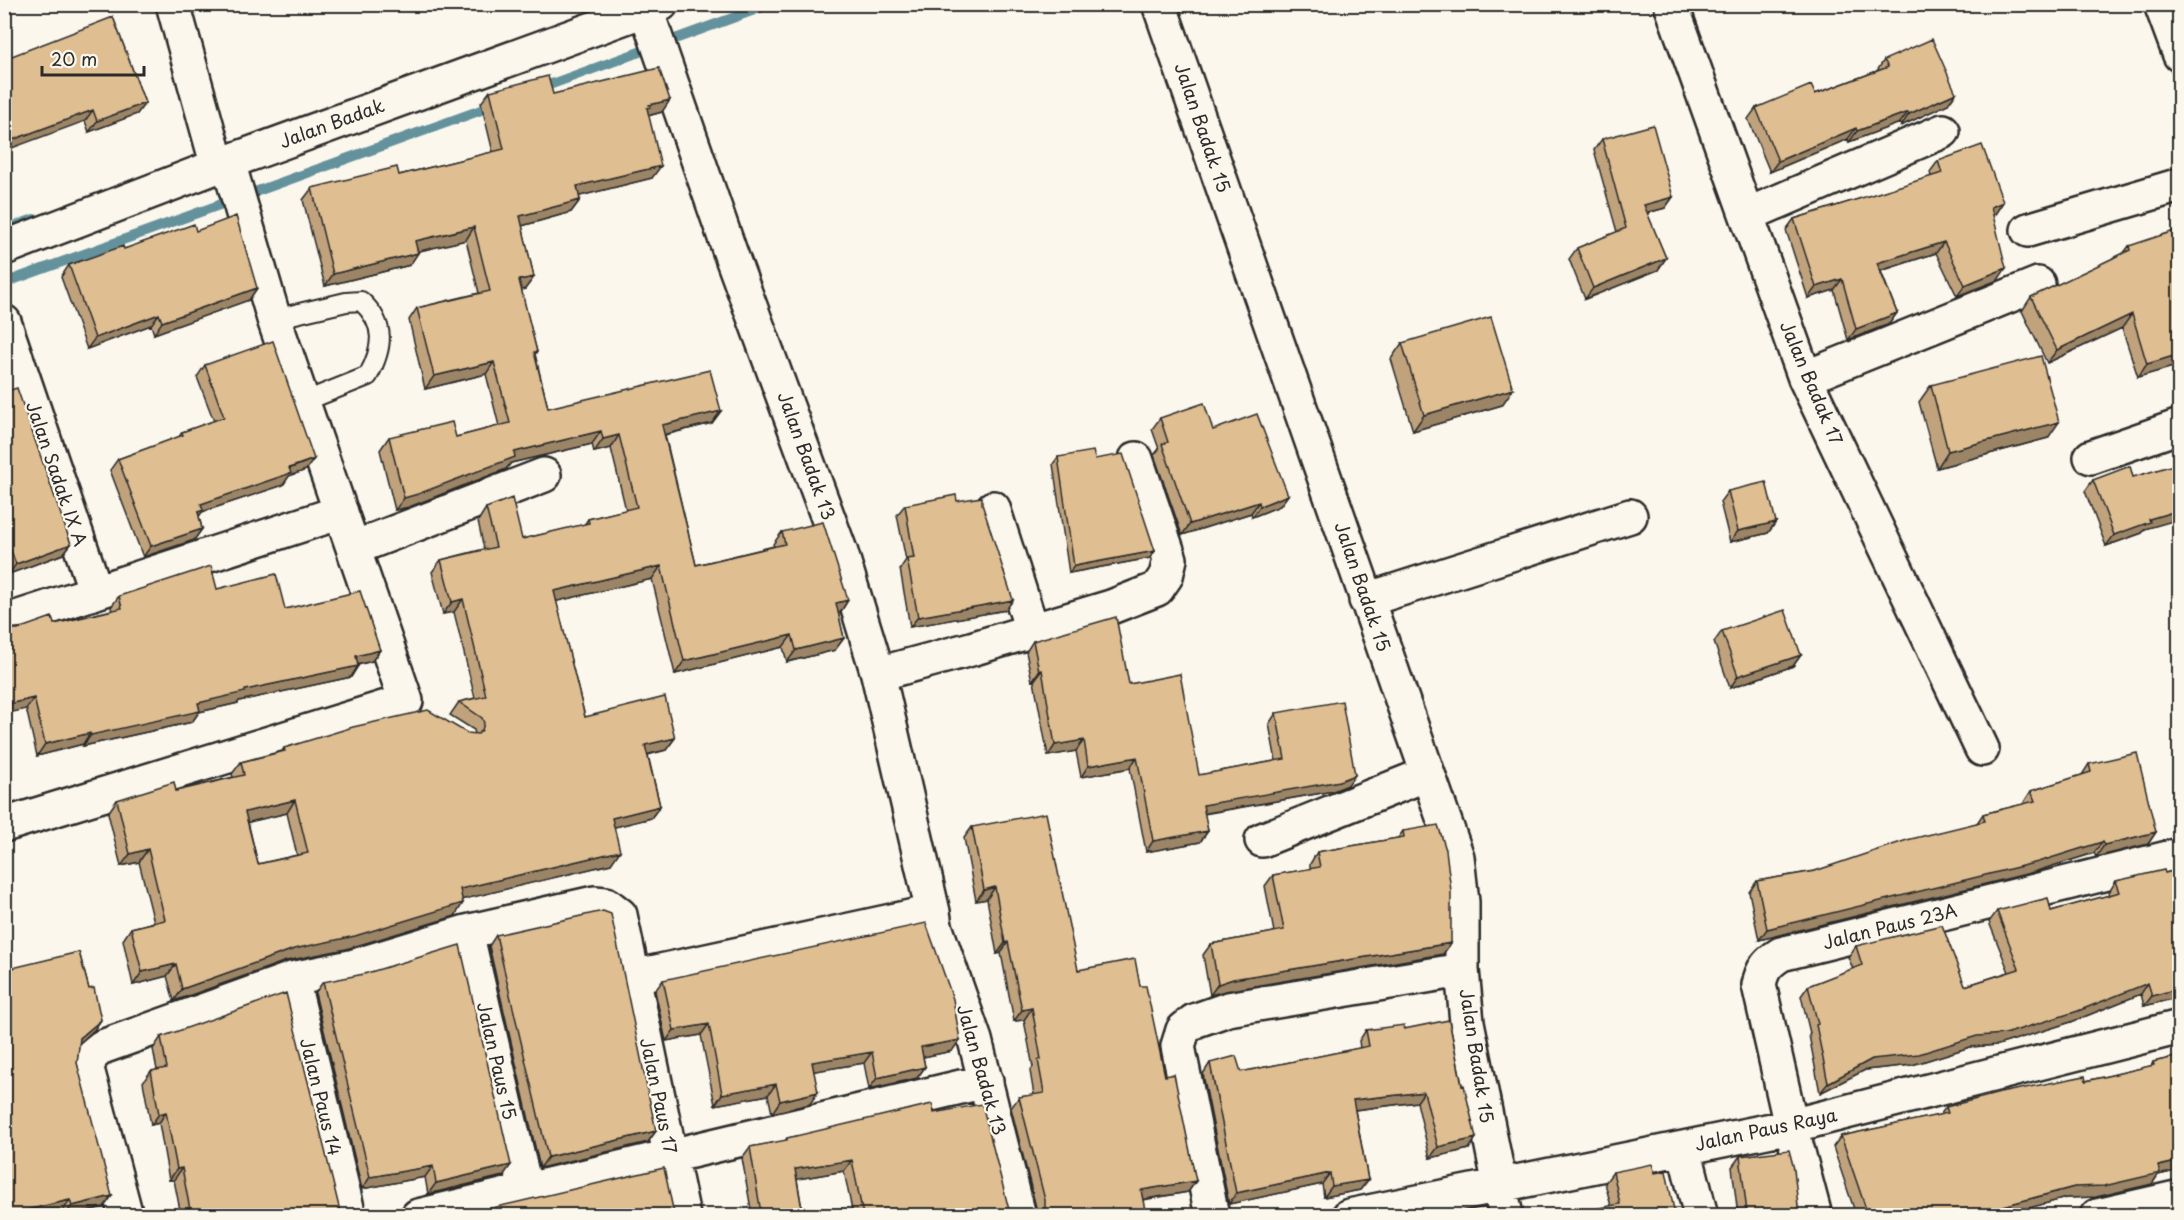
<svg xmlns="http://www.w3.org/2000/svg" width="2184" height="1220" viewBox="0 0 2184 1220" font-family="'Playpen Sans',sans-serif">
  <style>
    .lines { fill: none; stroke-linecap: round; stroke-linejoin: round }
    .stream { stroke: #63929c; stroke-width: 10 }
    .lane-casing { stroke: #2b2b2b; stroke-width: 22 }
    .street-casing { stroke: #2b2b2b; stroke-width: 38 }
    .lane { stroke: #fbf7ec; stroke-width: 18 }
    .street { stroke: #fbf7ec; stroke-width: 33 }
    .wall { fill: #c0a37d; stroke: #2b2b2b; stroke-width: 1.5; fill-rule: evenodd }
    .shaded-wall { fill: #9c8566; stroke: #2b2b2b; stroke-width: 1.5 }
    .building { fill: #dfbe91; stroke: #2b2b2b; stroke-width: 1.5; fill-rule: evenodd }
    .labels { text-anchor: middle; stroke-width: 4.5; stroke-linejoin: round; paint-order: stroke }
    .street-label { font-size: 18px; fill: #2b2b2b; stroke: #fbf7ec }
  </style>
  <rect width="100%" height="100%" fill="#fbf7ec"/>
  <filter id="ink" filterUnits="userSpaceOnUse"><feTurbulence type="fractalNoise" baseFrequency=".0167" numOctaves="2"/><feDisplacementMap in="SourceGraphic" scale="12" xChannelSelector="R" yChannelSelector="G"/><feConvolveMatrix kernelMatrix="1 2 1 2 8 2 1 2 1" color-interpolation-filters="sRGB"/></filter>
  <g filter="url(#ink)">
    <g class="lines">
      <path class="stream" d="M538 89 771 4
        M4 230 34 219
        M4 283 495 105"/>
      <g class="lane-casing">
        <path id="lane" d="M274 319 346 302 361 301C387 325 383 348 368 376L303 402"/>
      </g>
      <g class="street-casing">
        <path id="street" d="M173 4 218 167
          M644 4 730 252 841 553 878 674 933 912
          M1159 4 1457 857 1462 902V970L1467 1022 1506 1216
          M1671 4 1805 378 1982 749
          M2161 4 2180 55
          M1747 215 1943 131
          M2028 230 2180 185
          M4 248 228 162 661 4
          M4 322 96 592
          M1805 378 2038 284
          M2091 457 2180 426
          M993 508 1032 630
          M354 548 544 475
          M1366 600 1630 516
          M4 622 341 512
          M878 674 971 649 1111 607 1157 589 1166 576 1170 559 1136 459
          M4 825 406 701 274 319 228 162
          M1262 840 1427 774
          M466 932 526 1191
          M633 977 683 1216
          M292 979 349 1216
          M1684 1148 1701 1216
          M126 1216 87 1069 91 1056 102 1047 292 979 351 967 466 932 594 903 606 904 620 915 633 977 933 912 935 926 975 1040 1019 1216
          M418 1216 986 1081
          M1212 1216 1178 1046 1183 1030 1194 1021 1228 1009 1462 970
          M1349 1216 1791 1126 2180 1027
          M1815 1216 1791 1126 1759 985C1762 969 1767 963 1781 954L2180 855
          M2097 1216 2180 1197"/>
      </g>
      <use href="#lane" class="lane"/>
      <use href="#street" class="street"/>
    </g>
    <path class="wall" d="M113 17 145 103 137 114 89 132 85 121Z
      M1884 60 1948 104 1901 126 1900 123 1849 142 1848 139 1770 172 1748 119 1756 108 1815 94 1877 71Z
      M490 91 553 94 662 112 648 116 652 178 579 196 580 200 571 212 522 226 534 277 525 289 521 290 537 352 535 354 548 408 721 411 712 423 665 435 696 565 774 546 773 544 782 532 848 600 840 613H838L844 638 835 650 787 662 783 647 675 674 652 579 556 601 585 717 675 738 666 750 648 755 660 806 651 818 614 827 611 864 463 899 455 916 346 949 286 961 174 1001 167 976 133 985 123 940 131 928 154 922 139 862 121 866 108 813 117 800 176 791 233 777 232 774 241 762 282 751 284 748 475 734 474 730 450 715 459 702 475 698 454 612 443 614 432 572 441 560 484 549 478 521 486 508 522 539 584 525 588 519 626 510 611 448 594 452 592 444 511 463 506 469 409 507 395 510 380 450 389 437H456L499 426 486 374 425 389 409 320 417 308 479 293 466 240 418 251 410 265 325 286 303 200 312 188 399 175 493 152 481 103ZM287 813 297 855 258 864 248 822Z
      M1602 139 1673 197 1665 208 1647 213 1666 258 1658 270 1585 299 1569 259 1577 248 1617 232 1594 150Z
      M1938 161 2003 202 1995 214H1993L1998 280 1957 296 1936 253 1881 271 1897 313 1889 324 1848 340 1834 290 1808 298 1786 230 1794 219 1931 177 1930 172Z
      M196 231 257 288 249 300 154 334 151 325 87 349 61 277 69 265 124 249Z
      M2129 246 2180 365 2138 377 2122 328 2047 363 2022 311 2031 297 2123 254Z
      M1402 343 1502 405 1413 431 1391 359Z
      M205 365 306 470 289 476 283 485 202 512 199 516 202 529 194 540 143 557 110 470 118 459 179 437 182 432 214 421 197 377Z
      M1931 385 2048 438 1937 468 1919 402Z
      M4 392 71 544 63 554 9 574 4 561Z
      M1160 418 1213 430 1288 495 1280 506 1252 517 1251 513 1182 535 1154 455 1159 449 1152 429Z
      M1058 457 1095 459 1155 551 1150 558 1069 573 1053 464Z
      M2093 480 2145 529 2142 533 2106 546 2085 491Z
      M1728 491 1776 522 1768 533 1730 542 1720 502Z
      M957 501 1006 610 910 627 900 569 906 560 897 515 905 505Z
      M217 589 285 609 380 650 372 661 358 665 351 677 239 701 238 703 199 712 192 722 83 746V744L37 756 8 629 54 624 112 610 111 607 119 596Z
      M1722 631 1801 655 1793 666 1730 688 1714 642Z
      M1033 641 1129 684 1199 775 1276 761 1269 724 1276 713 1348 785 1333 791 1204 814 1208 831 1200 842 1146 852 1130 768 1081 777 1076 751 1048 756 1034 681H1032L1026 652Z
      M2089 764 2156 832 2148 844 2096 857 2094 853 2030 873 1759 940 1749 892 1757 881 1815 871 1977 823 1983 814 2024 804V802L2031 791 2082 775Z
      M972 827 1078 970 1140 986 1165 1076 1196 1181 1188 1192 1143 1200 1141 1215H1037V1211L1011 1108 1019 1097 1034 1095 1030 1071 1033 1067 1024 1020 1014 1021 1001 953 997 954 987 899 976 901 964 838Z
      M1403 831 1451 943 1443 954 1225 991 1210 995 1203 955 1211 944 1274 932 1265 886 1273 875 1310 869V864L1317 852 1398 838Z
      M2180 869V997L2144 1006 2141 994 2071 1022 1998 1045 1970 1047 1912 1065 1865 1070 1820 1093 1809 1035 1810 1033 1801 996 1808 986 1853 969 1848 957 1856 946 1965 986 2009 972 1989 922 1997 911H2051L2110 895 2109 892 2116 881 2165 873Z
      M496 935 656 1131 648 1142 540 1168 489 946Z
      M79 952 89 989 101 1020 94 1030 79 1043 77 1063 104 1207 70 1215H64L63 1211Z
      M663 980 952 1051 923 1057 925 1067 917 1078 869 1089 864 1063 814 1071 810 1104 772 1113 768 1095 715 1105 701 1035 666 1041 655 991Z
      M323 982 503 1176 428 1194 425 1177 362 1189 315 993Z
      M1404 1029 1469 1149 1430 1158 1417 1102 1355 1110 1368 1180 1360 1190 1324 1197 1322 1184 1229 1204 1203 1074 1210 1063 1241 1072 1360 1048 1359 1041 1366 1030Z
      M161 1037 341 1215H181L174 1180H169L159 1123 151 1125 143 1082 151 1071 157 1070 153 1049Z
      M2180 1056V1170L2158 1175 2152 1184 2096 1197 2066 1198 2003 1215H1856L1833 1147 1841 1136 1940 1115 1946 1107 2086 1081 2151 1066 2153 1062Z
      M934 1113 1012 1215H853L844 1171 797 1179 803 1215H752L742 1158 750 1147 785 1141 787 1138Z
      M1740 1156 1799 1215H1738L1732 1167Z
      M1613 1172 1655 1173 1675 1215 1611 1206 1605 1183Z"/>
    <path class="shaded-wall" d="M1956 93 1948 104 1901 126 1909 114Z
      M670 100 662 112 643 117 638 121 649 105Z
      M145 103 137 114 89 132 97 121Z
      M93 110 85 121 4 151V143Z
      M1908 112 1900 123 1849 142 1857 131Z
      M1856 128 1848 139 1770 172 1778 161Z
      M661 166 652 178 568 199 577 186Z
      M1673 197 1665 208 1636 216 1644 205Z
      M580 200 571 212 511 229 520 216Z
      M2003 202 1995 214 1983 218 1991 207Z
      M474 227 466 240 407 254 415 241Z
      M1944 242 1936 253 1870 274 1877 263Z
      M418 253 410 265 325 286 333 274Z
      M1666 258 1658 270 1585 299 1593 288Z
      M2006 268 1998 280 1957 296 1965 285Z
      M534 277 525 289 510 293 519 280Z
      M1842 279 1834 290 1808 298 1816 287Z
      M257 288 249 300 154 334 162 322Z
      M1897 313 1889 324 1848 340 1856 329Z
      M159 314 151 325 87 349 95 338Z
      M2132 314 2122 328 2047 363 2057 350Z
      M2180 354V365L2138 377 2147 364Z
      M494 362 486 374 425 389 434 376Z
      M1513 389 1502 405 1413 431 1424 415Z
      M721 411 712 423 654 437 662 425Z
      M2059 422 2048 438 1937 468 1948 451Z
      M601 431 592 444 511 463 506 469 409 507 395 510 404 498 514 452Z
      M619 435 611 448 594 452 603 439Z
      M314 459 306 470 289 476 283 485 202 512 195 522 201 504Z
      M1288 495 1280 506 1252 517 1260 506Z
      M1259 502 1251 513 1182 535 1190 524Z
      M2180 510V519L2145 529 2142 533 2106 546 2114 535 2149 519Z
      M1776 522 1768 533 1730 542 1738 531Z
      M202 529 194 540 143 557 151 546Z
      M71 544 63 554 9 574 16 564Z
      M1155 551 1150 558 1069 573 1074 566Z
      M661 566 652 579 545 604 554 591Z
      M463 599 454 612 443 614 452 602Z
      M848 600 840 613 827 616 836 603Z
      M1013 600 1006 610 910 627 918 617Z
      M792 635 783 647 675 674 684 661Z
      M844 638 835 650 787 662 796 650Z
      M380 650 372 661 348 667 356 656Z
      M1801 655 1793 666 1730 688 1738 676Z
      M358 666 351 677 239 701 238 703 199 712 192 722 83 746 91 735 198 703 245 690Z
      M1042 670 1034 681H1032L1039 671Z
      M34 698 26 709 4 714V705Z
      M90 733 83 744 37 756 45 744Z
      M675 738 666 750 636 757 645 745Z
      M1084 740 1076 751 1048 756 1055 745Z
      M1137 757 1130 768 1081 777 1088 766Z
      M1355 775 1348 785 1333 791 1195 815 1203 805Z
      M295 800 287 813 237 825 245 812Z
      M660 806 651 818 603 830 612 818Z
      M1208 831 1200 842 1146 852 1153 841Z
      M2156 832 2148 844 2096 857 2104 845Z
      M2102 842 2094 853 2030 873 1759 940 1767 929Z
      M148 849 139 862 121 866 130 854Z
      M620 851 611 864 452 902 460 889Z
      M995 887 987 899 976 901 984 890Z
      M463 903 455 916 346 949 286 961 174 1001 182 989 294 949Z
      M1008 942 1001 953 997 954 1005 943Z
      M1451 943 1443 954 1225 991 1210 995 1218 984 1233 979Z
      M176 964 167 976 133 985 142 972Z
      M2148 983 2141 994 2071 1022 1998 1045 1970 1047 1912 1065 1865 1070 1820 1093 1828 1083 1872 1059Z
      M2180 988V997L2144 1006 2152 996Z
      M1032 1008 1024 1020 1014 1021 1022 1010Z
      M101 1020 94 1030 73 1049 80 1038Z
      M709 1024 701 1035 666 1041 674 1030Z
      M960 1040 952 1051 914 1059 921 1047Z
      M872 1052 864 1063 804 1073 812 1062Z
      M925 1067 917 1078 869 1089 877 1078Z
      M776 1084 768 1095 715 1105 722 1094Z
      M818 1092 810 1104 772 1113 780 1101Z
      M1424 1092 1417 1102 1346 1111 1353 1100Z
      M166 1112 159 1123 151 1125 159 1114Z
      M656 1131 648 1142 540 1168 548 1157Z
      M1476 1138 1469 1149 1430 1158 1438 1147Z
      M852 1160 844 1171 787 1181 795 1169Z
      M2180 1161V1170L2158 1175 2152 1184 2096 1197 2066 1198 2003 1215H1996L2003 1206 2074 1187Z
      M511 1165 503 1176 428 1194 436 1183Z
      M433 1166 425 1177 362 1189 370 1177Z
      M182 1168 174 1180H169L177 1169Z
      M1330 1173 1322 1184 1229 1204 1236 1193Z
      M1368 1180 1360 1190 1324 1197 1332 1186Z
      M1196 1181 1188 1192 1133 1201 1141 1190Z
      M112 1196 104 1207 70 1215H65L72 1206Z
      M70 1200 63 1211 44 1215H5Z
      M1145 1210 1141 1215H1115Z
      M1758 1210 1755 1215H1744L1747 1212Z"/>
    <path class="building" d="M113 17 145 103 97 121 93 110 4 143V59Z
      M1932 39 1956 93 1909 114 1908 112 1857 131 1856 128 1778 161 1756 108 1811 85 1815 94 1888 67 1884 60Z
      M659 68 670 100 649 105 650 107 647 108 661 166 577 186 580 200 520 216 534 277 519 280 537 352H534L548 408 710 370 721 411 662 425 696 565 785 544 782 532 823 522 848 600 836 603 844 638 796 650 792 635 684 661 661 566 554 591 585 717 665 697 675 738 645 745 660 806 612 818 620 851 460 889 463 903 355 936 294 949 182 989 176 964 142 972 131 928 165 920 148 849 130 854 117 800 174 782 176 791 244 775 241 762 285 751 284 748 353 727 428 710 467 733 478 734 482 730 484 723 482 718 459 702 486 696 463 599 452 602 441 560 496 547 486 508 512 498 522 539 589 523 588 519 637 507 619 435 603 439 601 431 514 452 515 457 418 494 404 498 389 437 452 422 456 437 510 423 494 362 434 376 417 308 490 291 474 227 415 241 418 253 333 274 312 188 397 167 399 175 504 149 490 91 548 76 553 94ZM295 800 308 853 258 864 245 812Z
      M1653 125 1673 197 1644 205 1666 258 1593 288 1577 248 1626 228 1602 139Z
      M1982 145 2003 202 1991 207 2006 268 1965 285 1944 242 1877 263 1897 313 1856 329 1842 279 1816 287 1794 219 1942 173 1938 161Z
      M236 216 257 288 162 322 159 314 95 338 69 265 123 246 124 249 194 224 196 231Z
      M2180 229V354L2147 364 2132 314 2057 350 2031 297 2130 250 2129 246Z
      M1491 317 1513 389 1424 415 1402 343Z
      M273 341 314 459 289 468 291 473 201 504 203 510 198 512 202 529 151 546 118 459 183 435 182 432 224 417 205 365Z
      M2041 356 2059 422 1948 451 1931 385Z
      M17 388 71 544 16 564 4 532V392Z
      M1204 403 1213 430 1257 414 1288 495 1260 506 1259 502 1190 524 1162 444 1168 442 1160 418Z
      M1093 451 1095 459 1123 454 1155 551 1074 566 1058 457Z
      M2180 463V510L2149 519 2150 522 2114 535 2093 480 2130 466 2133 477Z
      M1766 482 1776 522 1738 531 1728 491Z
      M956 495 957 501 982 497V504L1013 600 918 617 907 559 914 558 905 505Z
      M211 566 217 589 276 574 285 609 360 591 380 650 356 656 358 666 245 690V692L198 703 200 711 91 735 90 733 45 744 34 698 4 705V628L8 629H18L52 617 54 624 122 608 119 596Z
      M1785 610 1801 655 1738 676 1722 631Z
      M1116 617 1129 684 1180 674 1199 775 1285 759 1276 713 1342 701 1355 775 1340 781 1203 805 1208 831 1153 841 1137 757 1088 766 1084 740 1055 745 1042 670 1039 671 1033 641Z
      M2137 753 2156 832 2104 845 2102 842 2038 862 1767 929 1757 881 1815 871 1907 840 1985 821 1983 814 2035 801 2031 791 2091 772 2089 764Z
      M1046 813 1078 970 1135 959 1140 986H1146L1165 1076 1174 1074 1196 1181 1141 1190 1145 1210 1115 1215H1041L1045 1211V1200L1019 1097 1044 1093 1038 1060 1041 1059 1032 1008 1022 1010 1008 942 1005 943 995 887 984 890 972 827Z
      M1438 825 1446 850 1451 891V943L1233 979 1218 984 1211 944 1284 930 1273 875 1320 867 1317 852 1404 837 1403 831Z
      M2180 869V988L2152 996 2148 983 2078 1011 2005 1034 1977 1036 1919 1054 1872 1059 1828 1083 1816 1025 1818 1024 1808 986 1862 965 1856 946 1942 925 1965 986 2019 969 1997 911 2048 898 2051 911 2120 892 2116 881 2164 870 2165 873Z
      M603 911 611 914 656 1131 548 1157 496 935Z
      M926 923 953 999 960 1040 921 1047 925 1067 877 1078 872 1052 812 1062 818 1092 780 1101 776 1084 722 1094 709 1024 674 1030 663 980Z
      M460 945 511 1165 436 1183 433 1166 370 1177 323 982 364 974Z
      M79 952 89 989 94 988 101 1020 80 1038 77 1063 112 1196 72 1206 70 1200 4 1215V970Z
      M286 993 341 1215H191L182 1168 177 1169 166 1112 159 1114 151 1071 167 1068 161 1037Z
      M1449 1020 1462 1086 1464 1085 1476 1138 1438 1147 1424 1092 1353 1100 1368 1180 1332 1186 1330 1173 1236 1193 1210 1063 1236 1056 1241 1072 1369 1046 1366 1030 1404 1025V1029Z
      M2180 1056V1161L2158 1166 2160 1173 2104 1186 2074 1187 2003 1206 2005 1212 1996 1215H1868L1841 1136 1948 1113 1946 1107 2000 1093 2085 1076 2086 1081 2154 1065 2153 1062Z
      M932 1104 934 1113 982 1104 1009 1210 1012 1215H863L852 1160 795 1169 803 1215H750L761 1213 750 1147 787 1140V1138Z
      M1789 1150 1794 1169 1799 1215H1759L1758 1210 1747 1212 1740 1156Z
      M1652 1164 1655 1173 1666 1171 1675 1215H1564L1620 1204 1613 1172Z
      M664 1168 673 1209 676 1215H462Z
      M2171 1209 2174 1215H2142Z"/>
  </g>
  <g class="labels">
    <g class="street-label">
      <text transform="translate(332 124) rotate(-20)" y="6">Jalan Badak</text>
      <text transform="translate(1202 128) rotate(71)" y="6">Jalan Badak 15</text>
      <text transform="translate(1811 383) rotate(67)" y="6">Jalan Badak 17</text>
      <text transform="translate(806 456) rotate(70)" y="6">Jalan Badak 13</text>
      <text transform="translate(56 474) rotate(71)" y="6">Jalan Sadak IX A</text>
      <text transform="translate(1362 587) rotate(71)" y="6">Jalan Badak 15</text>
      <text transform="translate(1890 927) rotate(-14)" y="6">Jalan Paus 23A</text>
      <text transform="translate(1476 1056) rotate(81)" y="6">Jalan Badak 15</text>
      <text transform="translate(496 1061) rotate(77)" y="6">Jalan Paus 15</text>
      <text transform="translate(981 1070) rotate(74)" y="6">Jalan Badak 13</text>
      <text transform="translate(658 1096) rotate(78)" y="6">Jalan Paus 17</text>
      <text transform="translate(320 1097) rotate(76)" y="6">Jalan Paus 14</text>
      <text transform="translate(1766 1130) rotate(-12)" y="6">Jalan Paus Raya</text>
    </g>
  </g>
  <rect width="2184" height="1220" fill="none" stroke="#fbf7ec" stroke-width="24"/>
  <rect x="12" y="12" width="2160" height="1196" fill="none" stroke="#2b2b2b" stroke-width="2" filter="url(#ink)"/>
  <path d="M42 66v9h102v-9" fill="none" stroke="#2b2b2b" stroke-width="3"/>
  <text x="51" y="66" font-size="18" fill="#2b2b2b" stroke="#fbf7ec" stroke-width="4.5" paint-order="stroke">20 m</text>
</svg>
